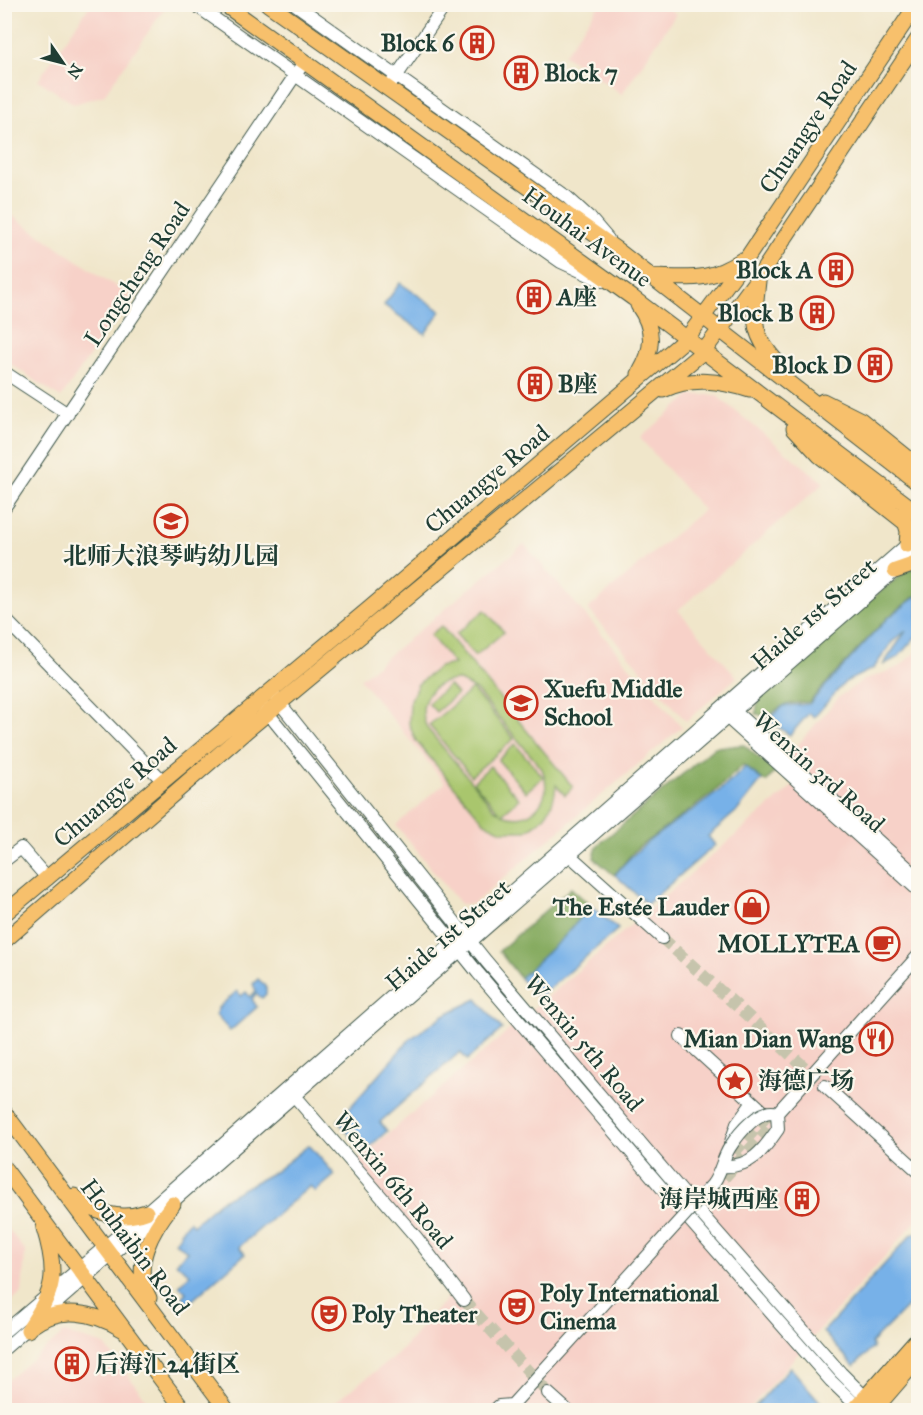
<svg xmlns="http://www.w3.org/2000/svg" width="923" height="1415" viewBox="0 0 923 1415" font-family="'IM FELL Great Primer','Noto Serif SC',serif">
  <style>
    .built { fill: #f7d1c8 }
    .green { fill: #a9c66d; stroke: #648250; stroke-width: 1.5; fill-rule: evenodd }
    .forest { fill: #86ab60; stroke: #52744a; stroke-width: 1.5 }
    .water { fill: #77b1e8; stroke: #4b778e; stroke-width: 1.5 }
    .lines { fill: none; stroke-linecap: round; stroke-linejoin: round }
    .minor-tunnel { stroke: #c6c4ac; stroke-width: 12; stroke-dasharray: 12 6; stroke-linecap: butt }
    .minor-casing { stroke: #3e564a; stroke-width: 14 }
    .major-casing { stroke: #3e564a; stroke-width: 17 }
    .minor { stroke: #fff; stroke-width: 12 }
    .major { stroke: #f7c06c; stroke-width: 15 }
    .minor-bridge-casing { stroke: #3e564a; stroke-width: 14; stroke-linecap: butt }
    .minor-bridge { stroke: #fff; stroke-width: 12 }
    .labels { text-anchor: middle; stroke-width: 4.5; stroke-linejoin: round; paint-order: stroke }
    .poi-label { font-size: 24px; font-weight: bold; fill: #1f3d34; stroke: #fbf7ec; text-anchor: end }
    .street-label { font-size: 24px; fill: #1f3d34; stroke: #fbf7ec }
  </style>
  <rect width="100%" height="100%" fill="#fbf7ec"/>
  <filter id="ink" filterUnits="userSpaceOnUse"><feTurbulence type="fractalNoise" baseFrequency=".0167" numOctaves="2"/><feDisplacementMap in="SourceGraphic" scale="12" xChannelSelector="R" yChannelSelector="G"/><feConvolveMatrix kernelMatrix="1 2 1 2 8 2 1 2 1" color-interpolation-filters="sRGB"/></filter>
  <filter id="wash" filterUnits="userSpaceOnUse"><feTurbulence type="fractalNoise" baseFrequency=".008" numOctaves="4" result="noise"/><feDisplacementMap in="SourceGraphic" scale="24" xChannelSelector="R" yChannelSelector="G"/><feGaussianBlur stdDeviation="1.35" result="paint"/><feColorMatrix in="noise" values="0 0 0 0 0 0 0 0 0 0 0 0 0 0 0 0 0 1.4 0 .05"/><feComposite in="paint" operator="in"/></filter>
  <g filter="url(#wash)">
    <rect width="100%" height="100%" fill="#f0e6ca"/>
    <path class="built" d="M159 4 165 8 104 95 74 104 38 80 90 5Z
      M599 5H663L676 14 622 94 564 55Z
      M5 211 130 296 61 398 5 360Z
      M691 395H716L824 483 678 610 737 677 686 721 588 609 703 510 640 438Z
      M524 544 682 727 473 904H460L396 825 445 783 360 679Z
      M918 650V1219L748 1410H324L397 1355 455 1289 353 1164 801 779 783 762 839 697 862 681 899 667Z
      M4 1223 25 1251 22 1293 5 1307Z
      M64 1333 105 1345 154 1410H5V1382Z"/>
    <path class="green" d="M485 610 504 632 475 656 456 634Z
      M441 626 573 787 565 795 556 785C554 806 546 820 526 831H502L485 823 416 741 409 724 410 702 418 684 439 667 454 664 430 635ZM458 680 476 690 542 769C555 797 532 826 502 814L519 799 490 766 473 782 500 812 494 809 427 728C416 703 430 681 458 680Z
      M449 685 457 694 436 712 428 703Z
      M472 689 514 739 471 776 429 725Z
      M515 744 543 777 526 792 498 760Z"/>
    <path class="forest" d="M918 566V594L887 618 809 702C791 702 781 704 768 717L756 714 757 705 764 692 882 590 905 572Z
      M744 745 775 772 766 782 743 765 713 793 636 849 614 875 594 858 597 846 715 747Z
      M571 888 591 906 564 937 520 978 499 951Z"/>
    <path class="water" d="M400 283 441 311 425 334 384 305Z
      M918 595V634L898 657 883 665 906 631 892 642 874 668 845 682 814 717 809 713 790 735 768 720 783 706 809 704 887 619Z
      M745 767 762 780 738 810 708 836 715 845 647 904 615 875C650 829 707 809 745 767Z
      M591 906 618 929 538 998 520 978 564 937Z
      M258 979 266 986V994L262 998 256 994 252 999 257 1007 230 1031 216 1015 218 1008 237 991 241 996 246 992 250 997 256 991 253 984Z
      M477 999 502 1029 467 1060 460 1052 380 1122 387 1131 364 1152 338 1121 410 1039 444 1015Z
      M309 1145 335 1175 315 1192 310 1186 239 1247 245 1254 189 1303 182 1297 186 1292 179 1286 190 1274 176 1263 187 1251 175 1242 181 1234 180 1232 189 1221 193 1225 220 1201 276 1171Z
      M918 1232V1285L911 1294 913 1301 871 1343 873 1348 854 1366 823 1332 911 1235Z
      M790 1367 821 1403 815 1410H752Z"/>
  </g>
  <g filter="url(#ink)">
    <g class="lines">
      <path class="minor-tunnel" d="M662 938 825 1086
        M722 1166 773 1109
        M712 1191 783 1113
        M464 1300 548 1393"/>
      <g class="minor-casing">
        <path id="minor" d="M194 4 561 262 602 281
          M295 4 567 197 590 218 608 239
          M393 81 446 4
          M4 372 68 414
          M4 508 304 62
          M4 618 162 780
          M275 697 486 961 690 1201 841 1373 871 1403
          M263 707 478 973 678 1207 831 1381 861 1410
          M730 707 918 877
          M721 712 918 890
          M565 851 662 938
          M4 861 21 848 48 879
          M681 1036 765 1113
          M825 1086 918 1171
          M290 1091 416 1237 464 1300
          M730 1145 737 1124 753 1102
          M4 1332 146 1212 918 535
          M4 1349 918 551
          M548 1393 567 1410"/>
      </g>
      <g class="major-casing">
        <path id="major" d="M224 4 633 298 918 513
          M268 4 617 250 918 483
          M654 277C691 278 709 282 742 260
          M758 281C754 319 750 333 778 363
          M638 305C655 329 654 349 639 374
          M663 390C693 376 720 381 750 390
          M823 401 861 420 918 466
          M794 428 819 455 907 524
          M903 515 908 531 907 545
          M895 571 918 563
          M4 914 370 608 687 338 749 255 917 4
          M4 941 246 731 704 351 758 278 918 39
          M4 1112 227 1410
          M4 1168 184 1410
          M74 1196C94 1214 121 1221 146 1212
          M149 1298C131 1265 152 1230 173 1204
          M32 1326C60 1305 94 1312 122 1329
          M28 1330C55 1291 58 1273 44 1228
          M854 1410 918 1338
          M874 1410 918 1359"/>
      </g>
      <use href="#minor" class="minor"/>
      <use href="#major" class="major"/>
      <g class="minor-bridge-casing">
        <path id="minor-bridge" d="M723 1166C750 1168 763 1151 778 1129L777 1113
          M495 1410 499 1406 512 1405 712 1185C721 1174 722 1159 730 1147 739 1133 760 1107 777 1113L918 956"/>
      </g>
      <use href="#minor-bridge" class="minor-bridge"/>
    </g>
  </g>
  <defs>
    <g id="building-ring" transform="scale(1.725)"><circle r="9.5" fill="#fbf7ec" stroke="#c8321e" stroke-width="1.5"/><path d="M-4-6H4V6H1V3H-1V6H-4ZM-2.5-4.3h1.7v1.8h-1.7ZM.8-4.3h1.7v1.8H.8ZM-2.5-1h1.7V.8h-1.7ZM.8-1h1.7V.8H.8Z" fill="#c8321e"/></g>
    <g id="school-ring" transform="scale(1.725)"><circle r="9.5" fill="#fbf7ec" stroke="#c8321e" stroke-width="1.5"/><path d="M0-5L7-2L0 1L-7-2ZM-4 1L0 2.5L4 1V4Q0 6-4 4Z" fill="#c8321e"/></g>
    <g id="shop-ring" transform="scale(1.725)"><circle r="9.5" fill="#fbf7ec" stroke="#c8321e" stroke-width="1.5"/><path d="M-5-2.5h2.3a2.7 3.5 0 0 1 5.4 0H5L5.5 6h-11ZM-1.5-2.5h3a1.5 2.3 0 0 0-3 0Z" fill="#c8321e"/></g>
    <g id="cafe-ring" transform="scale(1.725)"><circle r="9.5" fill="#fbf7ec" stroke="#c8321e" stroke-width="1.5"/><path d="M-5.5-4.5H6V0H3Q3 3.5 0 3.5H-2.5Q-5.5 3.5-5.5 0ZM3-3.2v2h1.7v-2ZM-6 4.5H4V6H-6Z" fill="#c8321e"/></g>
    <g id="restaurant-ring" transform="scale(1.725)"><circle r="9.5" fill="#fbf7ec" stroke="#c8321e" stroke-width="1.5"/><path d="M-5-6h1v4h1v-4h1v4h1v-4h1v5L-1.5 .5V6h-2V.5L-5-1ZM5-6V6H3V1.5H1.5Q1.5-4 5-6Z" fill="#c8321e"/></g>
    <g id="sight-ring" transform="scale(1.725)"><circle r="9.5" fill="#fbf7ec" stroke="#c8321e" stroke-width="1.5"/><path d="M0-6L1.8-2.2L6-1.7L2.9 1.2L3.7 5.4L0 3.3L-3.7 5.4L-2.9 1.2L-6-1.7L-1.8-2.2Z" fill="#c8321e"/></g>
    <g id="theatre-ring" transform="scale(1.725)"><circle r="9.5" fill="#fbf7ec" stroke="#c8321e" stroke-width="1.5"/><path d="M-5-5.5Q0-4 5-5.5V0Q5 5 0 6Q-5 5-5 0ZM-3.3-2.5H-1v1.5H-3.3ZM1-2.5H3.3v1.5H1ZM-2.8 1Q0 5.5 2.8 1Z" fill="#c8321e"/></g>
  </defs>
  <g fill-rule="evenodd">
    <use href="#building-ring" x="477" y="43"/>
    <use href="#building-ring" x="521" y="73"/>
    <use href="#building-ring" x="836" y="270"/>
    <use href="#building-ring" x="534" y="297"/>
    <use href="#building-ring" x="817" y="313"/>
    <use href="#building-ring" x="875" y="365"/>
    <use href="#building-ring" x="535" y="384"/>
    <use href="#school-ring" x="171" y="521"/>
    <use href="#school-ring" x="521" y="703"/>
    <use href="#shop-ring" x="752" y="907"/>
    <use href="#cafe-ring" x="883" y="944"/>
    <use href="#restaurant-ring" x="876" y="1039"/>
    <use href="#sight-ring" x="735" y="1081"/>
    <use href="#building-ring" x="802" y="1199"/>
    <use href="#theatre-ring" x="517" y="1307"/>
    <use href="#theatre-ring" x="329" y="1314"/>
    <use href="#building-ring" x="72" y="1364"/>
  </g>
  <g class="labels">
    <g class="poi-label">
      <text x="454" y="51">Block 6</text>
      <text x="544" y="81" text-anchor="start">Block 7</text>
      <text x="813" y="278">Block A</text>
      <text x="557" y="305" text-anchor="start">A座</text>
      <text x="794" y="321">Block B</text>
      <text x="852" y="373">Block D</text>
      <text x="558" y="392" text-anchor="start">B座</text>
      <text x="171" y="564" text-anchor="middle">北师大浪琴屿幼儿园</text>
      <text x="544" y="697" text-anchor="start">Xuefu Middle<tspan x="544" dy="28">School</tspan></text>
      <text x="729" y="915">The Estée Lauder</text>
      <text x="860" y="952">MOLLYTEA</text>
      <text x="853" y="1047">Mian Dian Wang</text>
      <text x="758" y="1089" text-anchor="start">海德广场</text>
      <text x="779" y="1207">海岸城西座</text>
      <text x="540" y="1301" text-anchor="start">Poly International<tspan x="540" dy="28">Cinema</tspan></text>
      <text x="352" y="1322" text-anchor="start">Poly Theater</text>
      <text x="95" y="1372" text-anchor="start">后海汇24街区</text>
    </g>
    <g class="street-label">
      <text transform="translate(808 127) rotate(-56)" y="8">Chuangye Road</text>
      <text transform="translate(587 237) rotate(36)" y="8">Houhai Avenue</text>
      <text transform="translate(137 274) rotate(-56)" y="8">Longcheng Road</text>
      <text transform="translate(487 479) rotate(-40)" y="8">Chuangye Road</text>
      <text transform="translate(814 614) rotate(-41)" y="8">Haide 1st Street</text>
      <text transform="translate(819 772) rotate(42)" y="8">Wenxin 3rd Road</text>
      <text transform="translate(115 792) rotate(-41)" y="8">Chuangye Road</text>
      <text transform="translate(448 935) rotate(-41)" y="8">Haide 1st Street</text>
      <text transform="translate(584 1043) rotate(50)" y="8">Wenxin 5th Road</text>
      <text transform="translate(393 1180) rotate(50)" y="8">Wenxin 6th Road</text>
      <text transform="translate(135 1247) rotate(53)" y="8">Houhaibin Road</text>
    </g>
  </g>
  <rect width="923" height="1415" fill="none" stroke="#fbf7ec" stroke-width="24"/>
  <g transform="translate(63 63) rotate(125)" stroke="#fbf7ec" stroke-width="4.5" paint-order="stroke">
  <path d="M0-4.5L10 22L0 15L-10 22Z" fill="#1f3d34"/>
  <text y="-9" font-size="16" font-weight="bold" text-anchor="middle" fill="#1f3d34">N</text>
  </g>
</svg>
